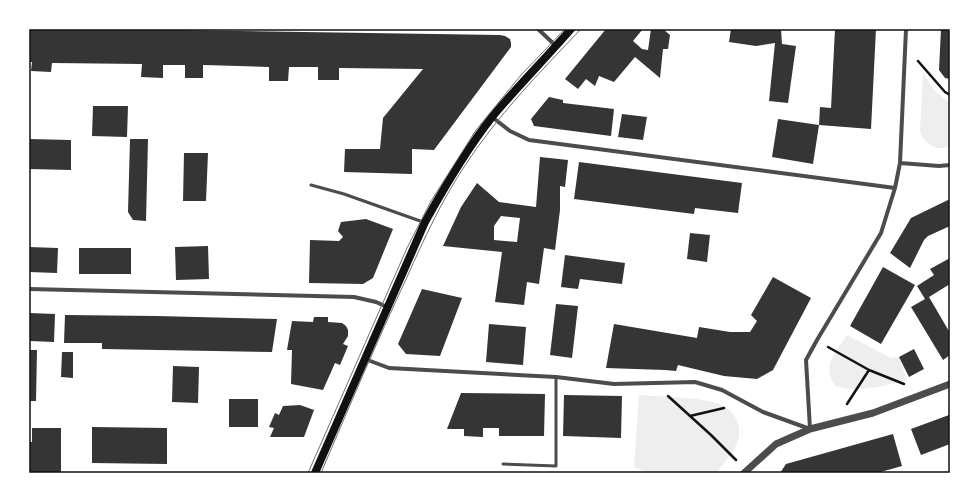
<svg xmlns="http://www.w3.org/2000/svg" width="979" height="502" viewBox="0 0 979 502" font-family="'Fira Sans',sans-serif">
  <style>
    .green { fill: #eee }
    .building { fill: #353535; fill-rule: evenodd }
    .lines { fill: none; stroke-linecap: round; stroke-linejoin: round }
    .path { stroke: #111; stroke-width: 2.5 }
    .service { stroke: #4c4c4c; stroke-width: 3 }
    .minor { stroke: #4c4c4c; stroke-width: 4 }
    .tertiary { stroke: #4c4c4c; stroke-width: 7 }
    .secondary { stroke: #111; stroke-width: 8 }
    .tram { stroke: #707070; stroke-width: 1 }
    .neatline { fill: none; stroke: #111; stroke-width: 1.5 }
  </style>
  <rect width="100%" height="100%" fill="#fff"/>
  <path class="green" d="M923 73 935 91 950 103V146C936 152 924 144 920 131Z
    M847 335 891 358 899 357 907 380C883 386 860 393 835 386 821 365 835 353 847 335Z
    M639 395C660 397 707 397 724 406 737 414 743 429 737 443 733 454 723 464 716 473H647L634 467Z"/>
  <path class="building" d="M29 29H116L500 35 505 36 510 39 511 43V47L434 150 412 149V174L344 172 345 149H380L383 118 423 69 339 68V80H318V67H289L288 81H269V67L203 65V78H185V65H163V78L141 77 142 64 52 63 51 72 31 71 32 62H29Z
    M606 29H641L642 30 633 41 642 49 648 50 651 29H663L670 35 668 49H663L660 78 635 57 614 82 599 76 595 86 586 79 578 89 565 79Z
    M731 29H781L782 44 796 46 788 103 769 101 775 43 756 46 729 42Z
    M835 29H876L871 129 819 125 820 107 831 108Z
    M941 29H950V79L945 78 939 70Z
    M549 97 563 100V103L614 109 611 136 534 126 531 119Z
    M93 106H128L127 137 92 136Z
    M622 114 647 117 643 140 618 137Z
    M778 119 819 125 813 164 772 157Z
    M29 139 71 140V170L29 169Z
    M130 139H148L146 221 133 220 128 212Z
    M184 153H208L206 201H183Z
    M540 157 568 160 565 187 560 186V210L555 250 544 248 539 284 527 282 524 305 495 302 502 252 443 246 461 207 477 183 499 202 536 207ZM501 216 520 218 517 242 494 240V226Z
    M579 162 742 183 738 213 695 208 694 214 574 199Z
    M950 199V226L928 236 924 240 910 268 890 253 911 218Z
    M366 219 393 229 373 278 363 284 309 283 310 240 339 241 343 237 338 231 341 222Z
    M690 233 710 235 707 262 687 259Z
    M208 246 209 279 176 280 175 247Z
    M29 247 58 248 57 273 29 272Z
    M79 248H131V274H79Z
    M565 255 625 263 622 284 580 279 578 289 561 287Z
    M950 258V284L929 297 950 333V355L943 360 911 307 925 299 917 286 934 275 930 269Z
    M883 267 915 285 881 344 850 326Z
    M773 277 811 298 773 370 757 379 724 376 678 365 676 371 665 370 606 368 614 324 697 338 699 327 730 332H750L757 321 751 315Z
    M422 289 462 298 440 356 406 354 398 344Z
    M556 304 578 306 572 358 550 355Z
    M29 313 55 314 54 342 29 341Z
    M65 315 157 316 277 319 272 352 102 349V343H64Z
    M314 317H328V322L342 323 346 326 348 330V336L343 344 348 346 340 365 335 363 323 390 291 384 292 350H287L292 321 313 322Z
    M489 324 526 327 523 365 486 362Z
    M914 349 924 369 909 377 899 357Z
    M29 350H37L36 401H29Z
    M62 352H73V378L61 377Z
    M173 366 199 367 198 403 172 402Z
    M461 393 545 394 544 436H499V428H483V437L464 436V429H447Z
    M564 395 622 396 621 438 563 436Z
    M229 399H258V427H229Z
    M300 405 314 410 304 437H270L274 428 269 427 275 413 279 415 283 406Z
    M949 415 950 444 921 455 911 429Z
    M92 427 167 428V464L92 463Z
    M32 428H61V473H29V442H32Z
    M893 434 902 466 877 473H780L786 464Z"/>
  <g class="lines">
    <path class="path" d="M918 61 945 92 950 95
      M828 347 869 370 904 384
      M668 396 711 435 736 460
      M847 404 869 370
      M690 416 724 408"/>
    <path class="service" d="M311 185 344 194 423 222
      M503 464 556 466V377"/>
    <path class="minor" d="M538 29 556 46
      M492 117 510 131 529 140 895 188
      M900 163 939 166 950 165
      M29 289 354 297 376 302 387 307
      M365 359 389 368 556 377 614 384 695 382 722 390 763 412 810 429 806 360 817 340 881 233 895 188 900 163 906 29"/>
    <path class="tertiary" d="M744 473 776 444 810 429 873 413 950 384"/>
    <path class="secondary" d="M315 473 425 222C445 186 466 150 492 117 517 87 545 59 571 29"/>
    <path class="tram" d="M308 473 407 248 431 201 476 130 521 75 565 29
      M321 473C349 407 377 341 407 277 424 239 441 202 464 167 497 116 539 73 581 29"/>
  </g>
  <rect width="979" height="502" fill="none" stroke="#ffffff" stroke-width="60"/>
  <rect x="30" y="30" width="919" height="442" class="neatline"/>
</svg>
